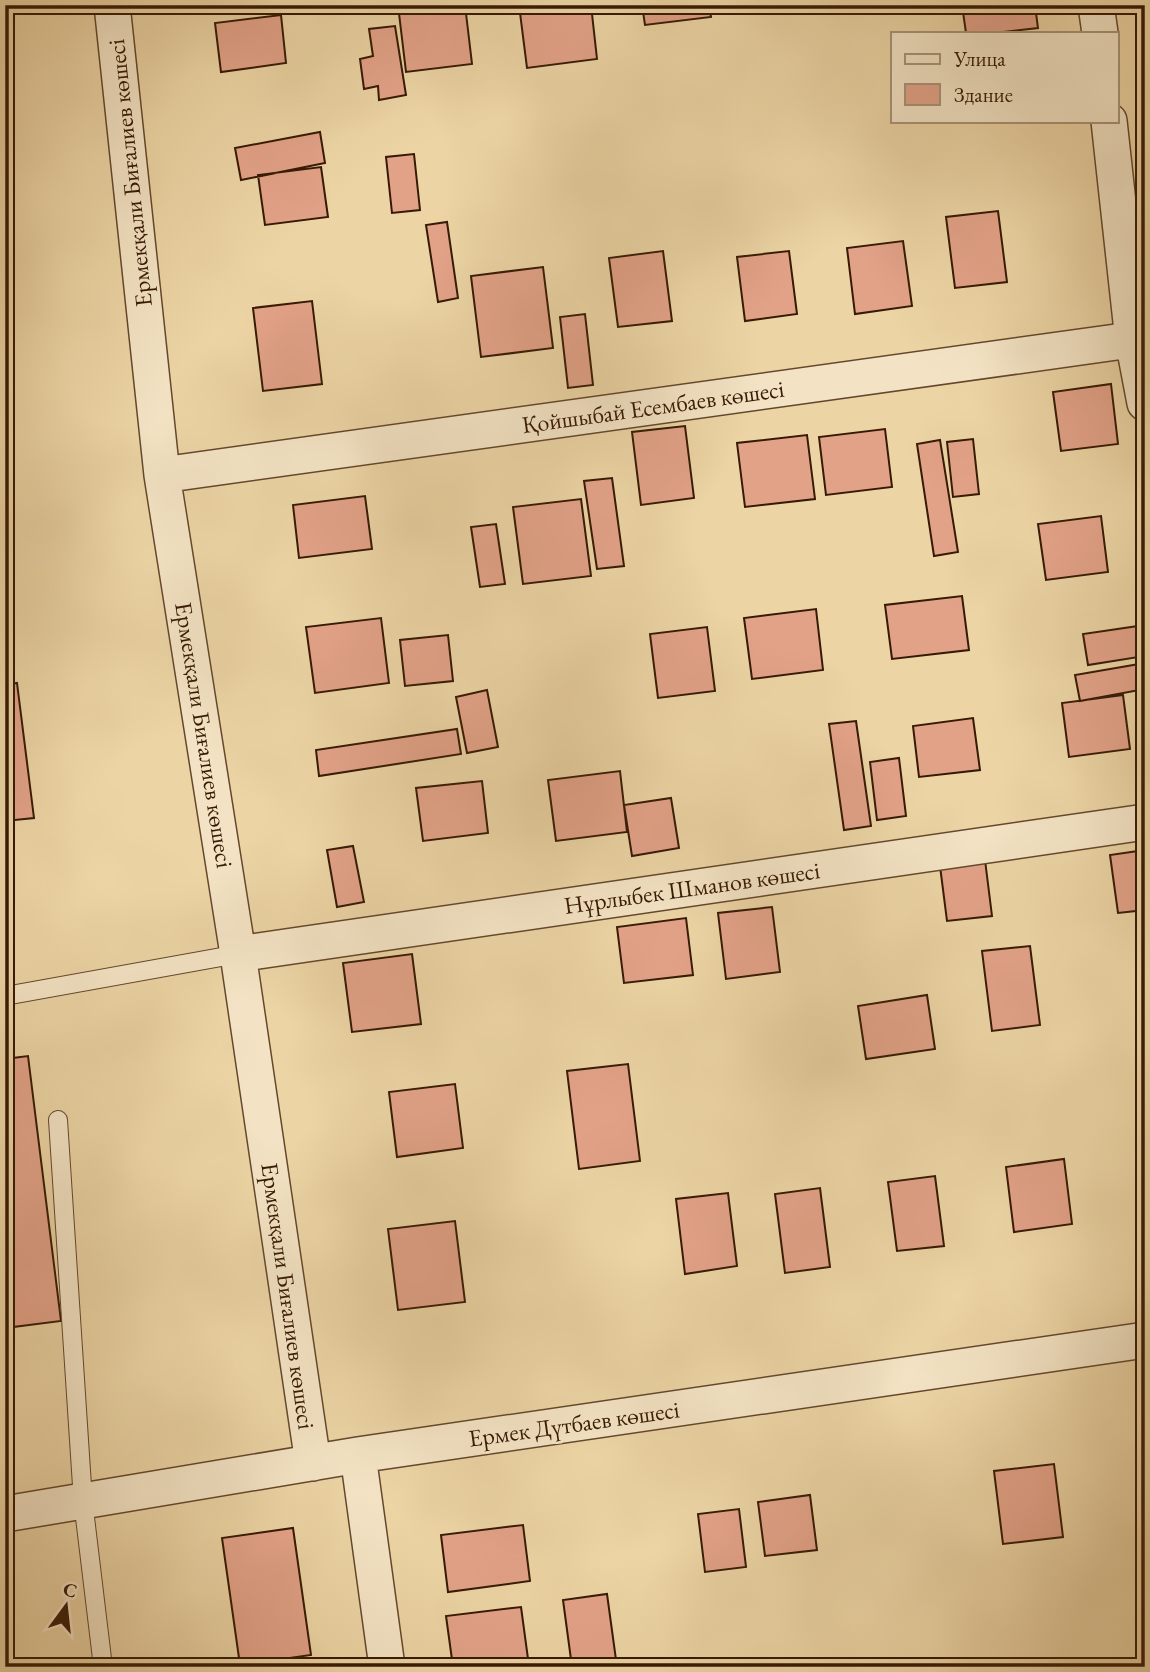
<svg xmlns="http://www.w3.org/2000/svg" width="1150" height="1672" viewBox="0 0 1150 1672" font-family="'EB Garamond',serif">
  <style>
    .building { fill: #e2a288; stroke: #371a05; stroke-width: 2 }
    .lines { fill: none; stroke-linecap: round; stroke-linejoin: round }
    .service-casing { stroke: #64482d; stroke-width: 20 }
    .minor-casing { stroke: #64482d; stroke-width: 38 }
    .service { stroke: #f3e3c4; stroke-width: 18 }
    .minor { stroke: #f3e3c4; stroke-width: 35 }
    .labels { text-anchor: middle; stroke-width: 5; stroke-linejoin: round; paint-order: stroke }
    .street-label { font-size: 24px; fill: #371a05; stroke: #f3e3c4 }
  </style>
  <rect width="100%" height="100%" fill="#ecd4a4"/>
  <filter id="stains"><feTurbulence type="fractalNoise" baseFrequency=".00286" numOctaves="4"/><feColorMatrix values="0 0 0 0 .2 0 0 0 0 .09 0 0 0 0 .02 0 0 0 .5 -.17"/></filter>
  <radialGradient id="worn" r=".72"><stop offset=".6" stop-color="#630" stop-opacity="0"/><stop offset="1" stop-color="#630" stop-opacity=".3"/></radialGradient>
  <path class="building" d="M398 5H465L472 64 406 72Z
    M519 5H591L597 59 527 68Z
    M642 5H709L711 17 645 25Z
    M823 5H877L824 12Z
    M962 5H1035L1038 28 995 33H966Z
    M281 15 286 63 221 72 215 23Z
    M395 26 406 95 379 100 378 86 364 89 360 59 373 56 369 29Z
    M320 132 325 163 241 180 235 148Z
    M414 154 420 210 392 213 386 157Z
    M321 167 328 217 265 225 258 175Z
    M998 211 1007 282 955 288 946 217Z
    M447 222 458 298 438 302 426 225Z
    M903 241 912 306 855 314 847 248Z
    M663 251 672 321 618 327 609 258Z
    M789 251 797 314 745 321 737 257Z
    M543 267 553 348 481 357 471 276Z
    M312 301 322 384 263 391 253 308Z
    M585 314 593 385 568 388 560 317Z
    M1111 384 1118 444 1061 451 1053 392Z
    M685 426 694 498 641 505 632 432Z
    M885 429 892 487 826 495 819 437Z
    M807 435 815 499 745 507 737 443Z
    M973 439 979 494 953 497 947 442Z
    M940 440 958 552 934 556 917 444Z
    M612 478 624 566 597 569 584 481Z
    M365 496 372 549 299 558 293 505Z
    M581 499 591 576 523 584 513 507Z
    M1101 516 1108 572 1046 580 1038 524Z
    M496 524 505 584 480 587 471 527Z
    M962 596 969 650 892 659 885 605Z
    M816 609 823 670 752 679 744 618Z
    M381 618 389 683 315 693 306 627Z
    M1145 625V656L1088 665 1083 634Z
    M707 627 715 691 658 698 650 634Z
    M448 635 453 681 405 686 400 640Z
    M1145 663V689L1080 701 1075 675Z
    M17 683 34 818 5 821V685Z
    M487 690 498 747 467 753 456 697Z
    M1123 695 1130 749 1069 757 1062 703Z
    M973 718 980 770 919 777 913 726Z
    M856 721 871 826 844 830 829 724Z
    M457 729 461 754 319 776 316 750Z
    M899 758 906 816 877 820 870 762Z
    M620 771 627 832 556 841 548 780Z
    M482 781 488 833 423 841 416 788Z
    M671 798 679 848 632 856 624 805Z
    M353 846 364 902 337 907 327 850Z
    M1145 850V910L1118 913 1110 855Z
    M985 860 992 916 947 921 940 866Z
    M5 873 12 929 5 930Z
    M772 907 780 972 726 979 718 913Z
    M686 918 693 975 624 983 617 927Z
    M1030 946 1040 1025 992 1031 982 951Z
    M412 954 421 1024 352 1032 343 963Z
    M1145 957V1011H1144L1137 958Z
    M927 995 935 1049 866 1059 858 1006Z
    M28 1056 61 1321 5 1328V1059Z
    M628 1064 640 1161 579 1169 567 1071Z
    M455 1084 463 1148 397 1157 389 1092Z
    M1064 1159 1072 1224 1014 1232 1006 1167Z
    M935 1176 944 1246 897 1251 888 1182Z
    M820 1188 830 1267 785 1273 775 1194Z
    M728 1193 737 1266 685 1274 676 1199Z
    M455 1221 465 1302 398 1310 388 1229Z
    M1054 1464 1063 1537 1003 1544 994 1471Z
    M810 1495 817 1550 765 1556 758 1502Z
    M739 1509 746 1567 705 1572 698 1514Z
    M523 1525 530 1581 448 1592 441 1535Z
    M293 1528 311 1655 240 1665 222 1538Z
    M607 1594 617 1667H572L563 1600Z
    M521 1607 529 1666 453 1667 446 1616Z"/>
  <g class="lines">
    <g class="service-casing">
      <path id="service" d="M5 996 238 954
        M58 1120 83 1501 103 1667"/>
    </g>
    <g class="minor-casing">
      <path id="minor" d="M112 5 162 475 238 954 313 1463
        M1096 5 1100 33
        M1109 121 1133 340 1145 403
        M162 475 1145 338
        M238 954 1145 822
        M358 1455 387 1667
        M5 1514 358 1455 1145 1340"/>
    </g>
    <use href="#service" class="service"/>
    <use href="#minor" class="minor"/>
  </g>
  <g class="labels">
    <g class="street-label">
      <text transform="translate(130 173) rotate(-96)" y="8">Ермекқали Биғалиев көшесі</text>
      <text transform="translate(653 407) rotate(-8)" y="8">Қойшыбай Есембаев көшесі</text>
      <text transform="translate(204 735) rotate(81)" y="8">Ермекқали Биғалиев көшесі</text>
      <text transform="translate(692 888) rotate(-8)" y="8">Нұрлыбек Шманов көшесі</text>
      <text transform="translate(288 1296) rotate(82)" y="8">Ермекқали Биғалиев көшесі</text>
      <text transform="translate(574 1424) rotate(-8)" y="8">Ермек Дүтбаев көшесi</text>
    </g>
  </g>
  <rect width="1150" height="1672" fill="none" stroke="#ecd4a4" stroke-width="28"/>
  <rect x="7" y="7" width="1136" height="1658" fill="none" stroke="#371a05" stroke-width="3.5"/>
  <rect x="14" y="14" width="1122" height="1644" fill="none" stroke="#371a05" stroke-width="2"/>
  <rect x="891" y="32" width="228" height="91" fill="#f3e3c4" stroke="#a89378" stroke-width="2"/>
  <rect x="905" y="54" width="35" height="10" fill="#f3e3c4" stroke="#a89378" stroke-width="2"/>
  <text x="954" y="66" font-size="21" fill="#371a05">Улица</text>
  <rect x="905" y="84" width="35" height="21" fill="#e2a288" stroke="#a89378" stroke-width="2"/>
  <text x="954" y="102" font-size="21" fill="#371a05">Здание</text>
  <g transform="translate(66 1606) rotate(15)" stroke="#f3e3c4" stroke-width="5" paint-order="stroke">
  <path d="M0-5L12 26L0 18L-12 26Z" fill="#371a05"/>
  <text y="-10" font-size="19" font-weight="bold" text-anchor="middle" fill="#371a05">С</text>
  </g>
  <rect width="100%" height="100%" filter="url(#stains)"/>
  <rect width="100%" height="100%" fill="url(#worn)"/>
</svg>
